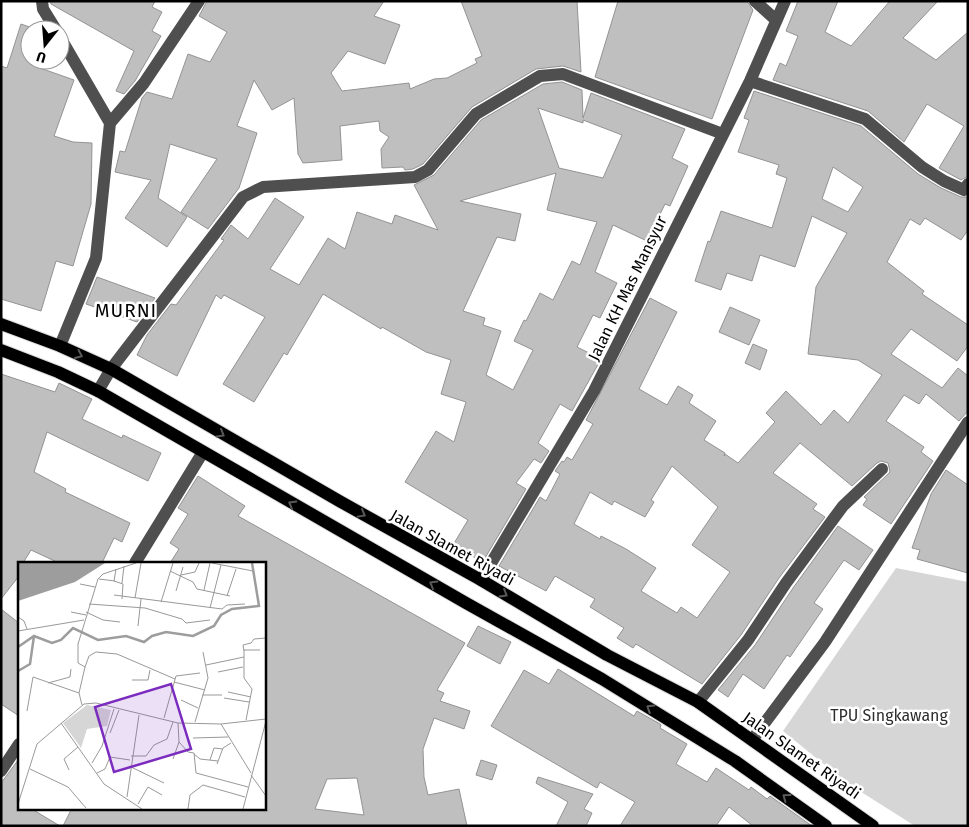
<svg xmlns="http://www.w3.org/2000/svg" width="969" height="827" viewBox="0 0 969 827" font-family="'Fira Sans',sans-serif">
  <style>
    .green { fill: #d6d6d6 }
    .building { fill: #bfbfbf; stroke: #939393; fill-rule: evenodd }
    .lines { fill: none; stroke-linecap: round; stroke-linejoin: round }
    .major-casing { stroke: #dbdbdb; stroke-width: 14 }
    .minor { stroke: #4f4f4f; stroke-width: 12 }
    .major { stroke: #000; stroke-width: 12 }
    .oneway { stroke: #595959 }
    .labels { text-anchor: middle; stroke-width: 5; stroke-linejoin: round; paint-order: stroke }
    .street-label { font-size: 16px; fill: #000; stroke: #fff }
    .park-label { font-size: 16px; fill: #2d2d2d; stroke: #fff }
    .quarter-label { font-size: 19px; letter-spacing: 1px; fill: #000; stroke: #fff }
    .inset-river { fill: none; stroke: #9d9d9d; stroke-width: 2.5 }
    .inset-road { fill: none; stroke: #999; stroke-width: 1 }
    .view { fill: #7b2cbf; fill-opacity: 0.15; stroke: #7b2cbf; stroke-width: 2.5 }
    .inset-edge { fill: none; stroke: #000; stroke-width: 2.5 }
  </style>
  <rect width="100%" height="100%" fill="#fff"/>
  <path class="green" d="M896 568 968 582V826H915L847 783 783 731Z"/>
  <path class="building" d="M50 1H155L152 7 162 12 152 31 161 36 135 81 124 94 116 91 134 51 51 4Z
    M207 1H384L374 16 400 25 385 64 348 51 331 73 342 91 409 83 410 89 434 79 447 78 477 63 475 59 482 56 461 1H577L581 72 563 66 536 69 472 107 423 164 413 169 405 170 403 167 382 168 381 149 389 137 380 131 379 121 340 126 342 160 303 163 298 154 294 98 272 110 254 80 237 126 257 133 239 188 208 229 181 212 217 159 170 144 158 198 187 217 167 247 125 218 151 180 115 172 120 151 125 152 142 98 147 92 172 99 188 54 210 62 227 32 199 16Z
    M618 1H747L753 10 712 119 595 77Z
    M798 1H838L825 32 851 46 890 1H938L903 38 936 60 968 32V176L961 180 939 168 964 126 927 104 904 142 868 111 773 80 780 63 786 66 798 36 786 31Z
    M21 24 38 30H30V60H43L40 68 74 80 54 136 73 142 92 143 91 204 73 266 56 261 41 311 1 299V66L7 68Z
    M562 82 582 90 583 118 591 93 685 129 672 158 688 166 670 206 665 204 647 241 613 225 595 272 617 283 600 318 593 315 577 347 601 359 572 411 560 404 538 443 549 451 541 463 534 459 516 483 526 489 485 558 481 556 479 560 453 545 468 520 405 482 436 431 454 442 466 402 441 394 451 360 426 352 382 327 381 329 323 294 287 355 284 353 254 402 223 384 265 317 224 295 221 299 216 295 177 376 137 355 147 335 171 304 176 305 224 240 221 239 231 225 248 239 275 198 304 217 270 269 299 285 328 238 345 249 357 212 392 224 395 215 438 230 414 185 434 175 481 120 543 84ZM538 108 583 123V120L622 135 603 178 559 168ZM556 173 547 210 597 222 580 265 572 261 553 300 540 293 526 321 524 320 514 341 533 350 513 390 486 375 501 331 483 325 485 318 463 311 497 237 515 241 521 214 460 201Z
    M754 91 861 126 918 174 941 188 961 197H968V230L961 240 925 218 920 225 910 219 887 262 924 291 922 294 968 325V346L957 361 911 329 891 354 942 388 958 368 968 376V411L959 421 926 394 919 404 904 395 886 421 924 447 921 452 933 461 891 524 863 505 867 499 864 497 890 472 888 463 881 461 877 463 852 486 800 443 773 473 817 504 813 509 825 517 779 578 741 635 702 684 636 644 633 648 617 638 624 628 590 607 595 599 555 576 546 591 499 566 540 497 546 501 560 474 555 471 562 461 564 462 567 457 572 460 593 424 586 420 650 298 677 312 639 389 667 405 678 386 693 395 689 403 716 421 704 440 725 453 724 456 725 454 738 463 775 422 766 413 786 391 821 425 834 410 848 423 882 375 858 360 808 354 816 287 847 233 812 216 795 267 760 255 752 281 727 273 721 290 695 281 708 241 710 242 721 211 772 228 787 178 776 174 779 165 738 152 749 120 744 118ZM833 167 863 187 848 212 822 199ZM672 466 718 507 692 545 730 572 697 618 681 607 677 613 641 591 656 568 626 549 601 536 600 539 574 524 590 492 612 505 614 501 645 517 654 502 651 500Z
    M97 277 155 298 137 322 86 304Z
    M730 307 760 320 749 345 719 332Z
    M753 344 767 350 760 370 745 363Z
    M1 374 55 392 59 383 92 399 82 419 122 438 123 435 161 453 148 481 47 432 34 472 66 489 65 492 130 523 122 542 114 538 102 563H59L31 550 23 563H19V576L1 599Z
    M946 470 968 485V573L917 559 920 550 912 548 931 494Z
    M198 476 245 506 238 516 465 643 437 690 444 693 440 701 470 711 464 729 434 718 423 749 424 777 428 795 459 789 467 826H63L72 808H264V563H170L179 549 170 543 188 514 178 508ZM357 778 364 815 315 809 327 779Z
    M838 526 873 550 859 570 844 560 814 603 823 609 790 657 787 655 764 689 743 674 728 697 718 690 755 645 793 588Z
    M1 609 19 623V716L1 704Z
    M478 626 511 642 500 664 467 646Z
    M558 669 634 716 637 711 660 724 661 725 660 728 687 744 676 764 707 782 716 768 749 790 751 787 767 799 770 796 812 826H753L729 807 716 826H620L635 802 600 782 597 788 491 726 524 670 549 684Z
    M19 759V808H30L60 826H1V783Z
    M481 760 497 765 492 780 476 775Z
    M538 777 593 794 584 809 592 813 586 826H556L568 802 536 783Z"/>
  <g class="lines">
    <g class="major-casing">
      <path id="major" d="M1 324 60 346 111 369 341 502 481 580 607 655 698 702 873 826
        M1 350 58 372 98 391 466 603 602 679 735 761 826 826"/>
    </g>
    <path class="minor" d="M42 1 43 9 56 30
      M755 1 776 20
      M60 37 110 123 96 258 60 346
      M750 81 865 119 922 167 944 181 964 190 968 184
      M110 123 144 83 199 1
      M98 391 111 369 243 197 263 187 415 177 428 170 476 114 540 76 563 74 723 134
      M135 563 203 452
      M481 580 594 391 750 81 785 1
      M698 702 748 640 786 583 843 506 882 469
      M752 740 825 642 968 422
      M1 771 19 744"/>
    <use href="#major" class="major"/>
  </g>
  <defs><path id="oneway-chevron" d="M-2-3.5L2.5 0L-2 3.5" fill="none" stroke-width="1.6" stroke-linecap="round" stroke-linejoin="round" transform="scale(1.25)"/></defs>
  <g class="oneway">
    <use href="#oneway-chevron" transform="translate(79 355) rotate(25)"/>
    <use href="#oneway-chevron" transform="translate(221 434) rotate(30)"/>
    <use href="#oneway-chevron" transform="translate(292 504) rotate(-150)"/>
    <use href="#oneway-chevron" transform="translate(362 514) rotate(29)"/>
    <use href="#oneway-chevron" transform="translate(433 584) rotate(-150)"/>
    <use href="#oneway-chevron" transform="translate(504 594) rotate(31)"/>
    <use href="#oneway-chevron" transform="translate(650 708) rotate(-148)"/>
    <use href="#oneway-chevron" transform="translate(786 797) rotate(-144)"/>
  </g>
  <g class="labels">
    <g class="street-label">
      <text transform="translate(627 288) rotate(-64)" y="6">Jalan KH Mas Mansyur</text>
      <text transform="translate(453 547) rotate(29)" y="6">Jalan Slamet Riyadi</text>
      <text transform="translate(802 755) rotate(35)" y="6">Jalan Slamet Riyadi</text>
    </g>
    <g class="park-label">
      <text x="889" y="721">TPU Singkawang</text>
    </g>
    <g class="quarter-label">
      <text x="126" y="317">MURNI</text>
    </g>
  </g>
  <g transform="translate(18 562)">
    <rect width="248" height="248" fill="#fff"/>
    <path d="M69 143 93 148 89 164 69 167 63 186 45 161Z" fill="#d6d6d6"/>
    <path d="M0 1H87L57 20 0 39Z" fill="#9d9d9d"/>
    <path class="inset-river" d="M0 85 16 74 34 81 43 78 55 66 80 78 108 74 126 80 134 74 148 70 175 74 196 64 203 53 214 47 241 44 234 1M0 109 12 102 16 74"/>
    <path class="inset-road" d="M194 1 235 9M98 7 96 19 105 22 104 37M152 9 175 20 179 27 212 34M163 13 177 10 181 1M81 17 97 19M104 21 106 4M62 22 77 25M186 28 192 1M158 29 165 5M96 33 204 47 209 43 227 42M209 34 218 7M117 36 123 1M143 40 155 1M71 42 127 46 164 57 168 61 192 58M192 46 203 3M53 50 68 53M68 50 85 58 102 60M0 55 6 59 9 67M120 64 123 37M0 69 66 58M226 89 225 83 233 81 236 77 248 76M188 103 226 95M67 105 60 101V82L80 17 85 12 118 1M200 110 225 105M114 118H130L132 108M156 120 187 128M30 121 52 115 53 107M210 130 233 135M184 133H204M206 136 231 140M163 138 180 146M64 143 61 131 67 105 71 94 78 90 99 92 157 117M9 149 15 115 61 131M146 156 158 114 182 111M228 158 234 127 226 116V88H242M177 160 190 116 185 90M43 161 86 222 124 247M160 161 161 180 170 190 176 191 178 211 230 225M203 162 233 211M92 171 101 148M175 176 210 175M176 192 182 197 200 199M113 194H128L136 183 149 177 155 160M155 197 161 180M192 198 196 186 205 187M74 201 84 184 96 147M199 202 205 186 213 181M111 204 146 221M12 207 50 225 68 246M51 208 46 197 60 185M79 211 87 207 92 195 112 198M233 213 248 234M109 235 121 153M0 242 19 182 66 142 78 141 160 161 203 162 248 157M120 242 130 225 144 233M170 247 172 233 185 223 227 235M225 247 248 159"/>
    <path class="view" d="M153 122 173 187 96 210 77 145Z"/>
    <rect width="248" height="248" class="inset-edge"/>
  </g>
  <rect width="969" height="827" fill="none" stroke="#000000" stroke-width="5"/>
  <g transform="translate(45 45) rotate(197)"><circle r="24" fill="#ffffff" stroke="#999999"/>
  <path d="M0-4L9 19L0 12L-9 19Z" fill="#000000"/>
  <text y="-8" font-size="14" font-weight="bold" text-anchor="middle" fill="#000000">U</text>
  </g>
</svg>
